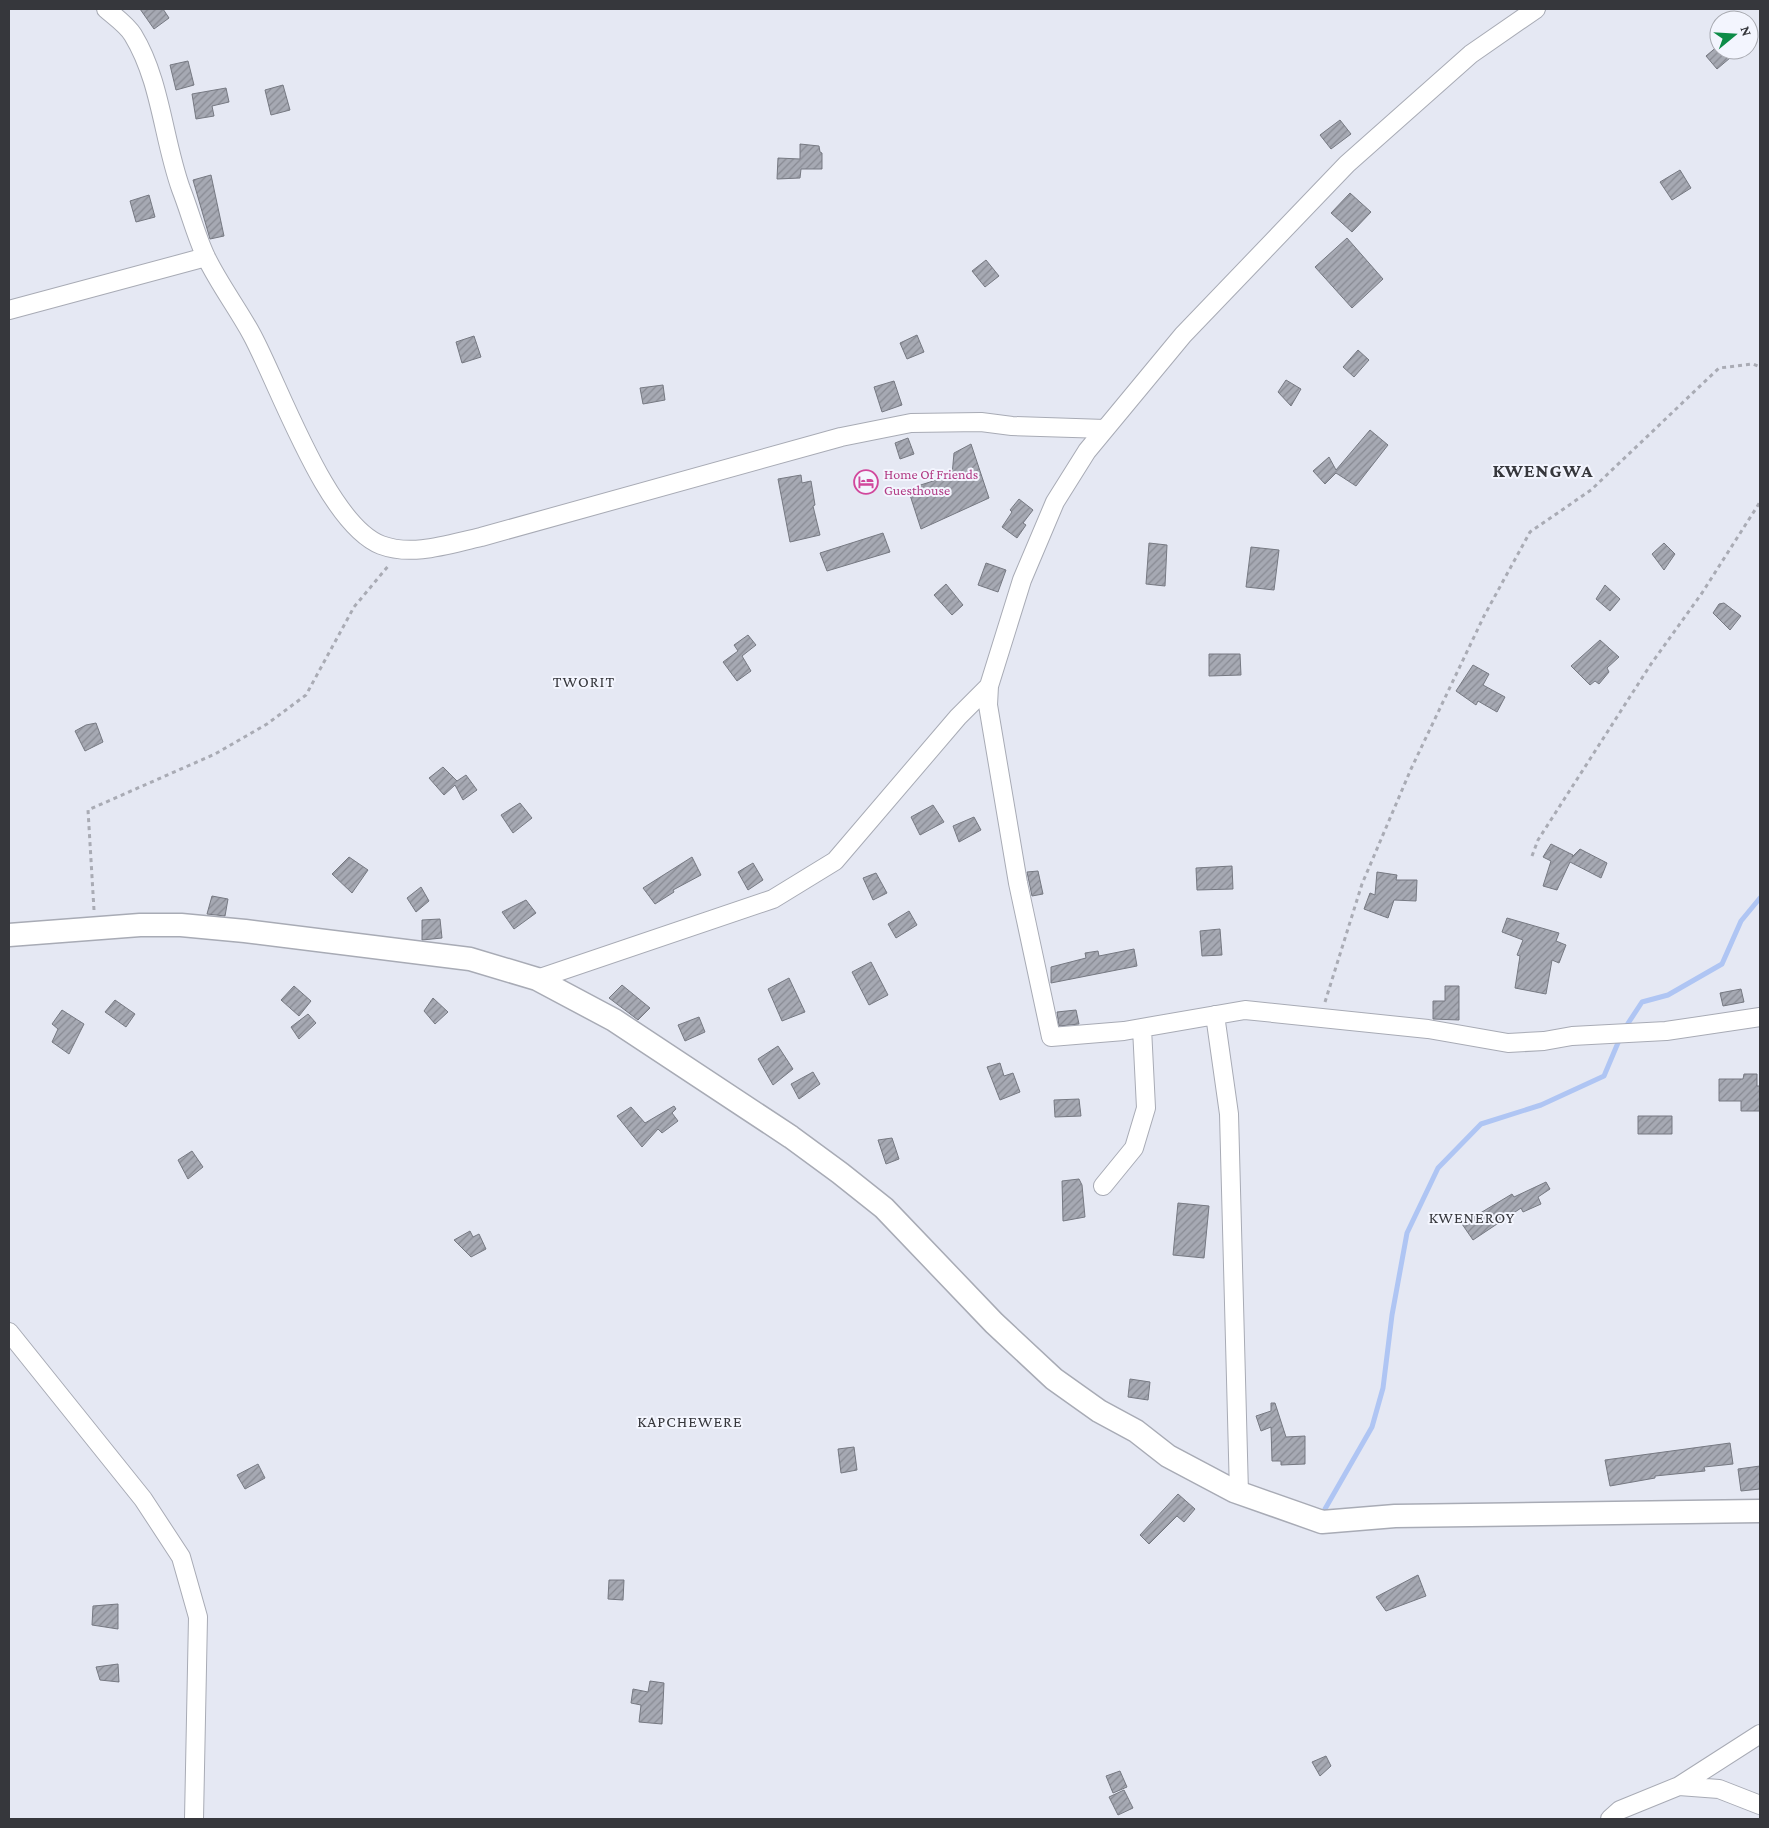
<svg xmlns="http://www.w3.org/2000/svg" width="1769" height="1828" viewBox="0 0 1769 1828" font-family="'Crimson Pro',serif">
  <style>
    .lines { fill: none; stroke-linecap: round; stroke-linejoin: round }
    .stream { stroke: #afc5f3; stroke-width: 5 }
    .building { fill: url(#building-hatch); stroke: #767982 }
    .minor-casing { stroke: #a8abb5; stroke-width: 20 }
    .tertiary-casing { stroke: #a8abb5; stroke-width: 25 }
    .path { stroke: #a9abb4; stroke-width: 3; stroke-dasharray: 4 4; stroke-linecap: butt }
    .minor { stroke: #fff; stroke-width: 18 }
    .tertiary { stroke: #fff; stroke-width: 22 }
    .labels { text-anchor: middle; stroke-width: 4; stroke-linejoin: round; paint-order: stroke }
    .hotel-label { font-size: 14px; fill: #b23c85; stroke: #f3f5fe; text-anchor: start }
    .quarter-label { font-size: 16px; letter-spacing: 1px; fill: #36373c; stroke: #f3f5fe }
    .district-label { font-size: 19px; font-weight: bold; letter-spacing: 1px; fill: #36373c; stroke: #f3f5fe }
  </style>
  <defs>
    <pattern id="building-hatch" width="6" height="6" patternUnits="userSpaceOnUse" patternTransform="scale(1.25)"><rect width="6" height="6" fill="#a6a9b3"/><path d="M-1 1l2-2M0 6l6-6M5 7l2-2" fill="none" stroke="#888a93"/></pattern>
  </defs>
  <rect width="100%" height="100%" fill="#e5e8f3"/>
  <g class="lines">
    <path class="stream" d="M1625 1028 1642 1002 1668 995 1722 964 1741 921 1760 898
      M1325 1509 1372 1427 1383 1388 1392 1315 1407 1233 1438 1168 1481 1124 1541 1105 1604 1076 1620 1038"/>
  </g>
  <path class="building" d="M140 9H163L169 18 154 29Z
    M1719 45V50H1723L1730 58 1717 69 1706 56Z
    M188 61 194 85 176 90 170 65Z
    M283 85 290 110 271 115 265 90Z
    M226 88 229 102 212 106 214 116 196 119 192 94Z
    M1340 120 1351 134 1331 149 1320 135Z
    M800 144 819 146 820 152 822 153V169H801L800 178 777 179 778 158 800 159Z
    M1680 170 1691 188 1672 200 1660 182Z
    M211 175 224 236 210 239 193 180Z
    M1350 193 1371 212 1352 232 1331 213Z
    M149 195 155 217 136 222 130 201Z
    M1347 238 1383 279 1352 308 1315 267Z
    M986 260 999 276 985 287 972 271Z
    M917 335 924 352 907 359 900 343Z
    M474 336 481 357 462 363 456 342Z
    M1358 350 1369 360 1354 377 1343 367Z
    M1286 380 1301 389 1291 406 1278 392Z
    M894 381 902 405 882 412 874 387Z
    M663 385 665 400 643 404 640 388Z
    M1370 430 1388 445 1356 486 1336 473 1325 484 1313 471 1329 457 1336 470Z
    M908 438 914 454 900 459 895 443Z
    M971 444 989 498 921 529 908 489 952 475 954 453Z
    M801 475 802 483 811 481 815 505 813 506 820 535 790 542 778 479Z
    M1019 499 1033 510 1023 523 1026 525 1017 538 1002 527 1012 512 1010 510Z
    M883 533 890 552 827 571 820 553Z
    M1149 543 1167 545 1165 586 1146 584Z
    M1664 543 1675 554 1664 570 1652 554Z
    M1251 547 1279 550 1274 590 1246 587Z
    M986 563 1006 570 998 592 978 585Z
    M946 584 963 605 952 615 934 595Z
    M1605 585 1620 599 1610 611 1596 599Z
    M1724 603 1741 616 1730 630 1713 613 1719 604Z
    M748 635 756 645 742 656 751 671 737 681 723 662 738 651 734 645Z
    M1600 640 1619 657 1607 668 1609 672 1599 684 1595 681 1590 685 1571 666Z
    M1209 654H1240L1241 675 1209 676Z
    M1473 665 1489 674 1483 685 1505 697 1497 712 1478 701 1476 705 1456 691Z
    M96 723 103 742 85 751 75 731 86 725Z
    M443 767 457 781 466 775 477 790 463 800 455 785 444 795 429 778Z
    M520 803 532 818 513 833 501 815Z
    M933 805 944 822 920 835 911 817Z
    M974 817 981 830 959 842 953 826Z
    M1551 844 1573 855 1572 857 1580 849 1607 863 1601 878 1570 862 1557 890 1543 886 1551 861 1543 857Z
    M349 857 368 870 352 893 332 874Z
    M692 857 701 875 673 890 674 892 655 904 643 888Z
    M753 863 763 880 748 890 738 872Z
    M1232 866 1233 889 1197 890 1196 868Z
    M1038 871 1043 894 1032 896 1027 872Z
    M1377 872 1397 875 1396 880H1417L1416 901 1394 900 1388 918 1364 909 1370 893 1375 895Z
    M876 873 887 893 873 900 863 878Z
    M421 887 429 901 416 912 407 898Z
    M212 896 228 899 225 916 207 914Z
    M526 900 536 913 514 929 502 912Z
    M909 911 917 925 896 938 888 924Z
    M1507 918 1559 933 1556 941 1566 945 1559 963 1552 960 1546 994 1515 988 1520 956 1517 955 1523 940 1502 932Z
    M440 919 442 938 422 940V920Z
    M1220 929 1222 955 1202 956 1200 931Z
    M1134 949 1137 966 1051 983V967L1086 958 1085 953 1098 951 1099 956Z
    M871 962 888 995 869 1005 852 972Z
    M789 978 805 1012 782 1021 768 989Z
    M622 985 650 1008 638 1020 609 998Z
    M294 986 311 1001 299 1016 281 1000Z
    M1445 986H1459V1020L1433 1019V1001H1445Z
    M1741 989 1744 1002 1723 1006 1720 993Z
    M433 998 448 1012 435 1024 424 1011Z
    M115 1000 135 1014 126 1027 105 1012Z
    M62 1010 84 1024 69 1054 52 1042 58 1029 52 1024Z
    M1076 1010 1079 1024 1059 1026 1057 1012Z
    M308 1014 316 1023 299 1039 291 1027Z
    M699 1017 705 1032 685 1041 678 1025Z
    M778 1046 793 1069 773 1085 758 1059Z
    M1000 1063 1004 1076 1013 1073 1020 1092 1000 1100 987 1067Z
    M813 1072 820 1084 799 1099 791 1084Z
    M1744 1074H1757V1086H1760V1111H1741V1101H1719V1079H1743Z
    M1079 1099 1081 1116 1055 1117 1054 1100Z
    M674 1106 676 1109 672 1113 678 1121 662 1133 658 1129 642 1147 617 1116 631 1107 645 1123Z
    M1638 1116H1672V1134H1638Z
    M892 1138 899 1159 886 1164 878 1140Z
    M192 1151 203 1167 188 1179 178 1160Z
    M1079 1179 1082 1185 1085 1217 1063 1221 1062 1181Z
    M1546 1182 1550 1189 1538 1197 1541 1204 1523 1212 1521 1208 1473 1240 1462 1224 1512 1194 1514 1197Z
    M1178 1203 1209 1206 1204 1258 1173 1255Z
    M470 1231 473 1237 479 1234 486 1249 471 1257 454 1240Z
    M1130 1379 1150 1382 1148 1400 1128 1397Z
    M1271 1403H1275L1286 1437 1305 1436V1464L1281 1465V1461H1272L1271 1427 1261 1431 1256 1416 1271 1411Z
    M1730 1443 1733 1464 1704 1467 1705 1471 1655 1476V1478L1610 1486 1605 1460Z
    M854 1447 857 1470 841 1473 838 1449Z
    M258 1464 265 1478 245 1489 237 1475Z
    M1760 1466V1489L1741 1491 1738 1469Z
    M1178 1494 1195 1509 1184 1522 1177 1516 1149 1544 1140 1535Z
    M1418 1575 1426 1596 1386 1611 1376 1597Z
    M609 1580H624L623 1600 608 1599Z
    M118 1604V1629L92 1625 93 1606Z
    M118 1664 119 1682 100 1680 96 1667Z
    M650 1681 664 1683 662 1724 639 1722 641 1705 631 1703 633 1689 648 1692Z
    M1326 1756 1331 1766 1320 1776 1312 1762Z
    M1120 1771 1127 1787 1113 1793 1106 1776Z
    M1124 1790 1133 1808 1118 1815 1109 1797Z"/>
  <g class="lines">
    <g class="minor-casing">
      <path id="minor" d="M106 9C114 16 127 25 133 35 161 81 163 139 181 189 190 212 196 236 206 257 219 284 238 309 252 335 280 387 327 524 381 545 413 557 449 544 481 537L841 437 911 423 981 422 1012 426 1105 429
        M9 310 206 257
        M989 686 988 705 1018 883 1051 1037 1124 1031 1245 1010 1428 1029 1508 1043 1544 1041 1572 1036 1666 1031 1760 1017
        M537 979 773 899 835 861 958 717 989 686 1022 580 1055 502 1087 451 1183 335 1347 164 1471 54 1536 9
        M1215 1015 1229 1114 1239 1493
        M1103 1186 1134 1148 1146 1108 1142 1028
        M9 1332 143 1499 181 1557 198 1617 194 1819
        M1679 1786 1719 1789 1760 1805
        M1610 1819 1620 1810 1679 1786 1760 1734"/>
    </g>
    <g class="tertiary-casing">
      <path id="tertiary" d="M9 935 140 925H181L245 931 470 959 537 979 614 1020 791 1137 840 1173 884 1208 994 1323 1054 1379 1099 1411 1136 1431 1168 1456 1234 1491 1322 1522 1395 1516 1760 1511"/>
    </g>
    <path class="path" d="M1532 856 1538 840 1651 664 1702 593 1760 502
      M94 910 88 810 215 754 267 724 306 695 354 607 389 565
      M1325 1002 1362 884 1411 769 1484 616 1530 532 1591 490 1719 368 1753 364 1760 367"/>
    <use href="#minor" class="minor"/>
    <use href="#tertiary" class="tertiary"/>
  </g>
  <defs>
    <g id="hotel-ring" transform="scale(1.25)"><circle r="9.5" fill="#f3f5fe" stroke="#d1479c" stroke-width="1.5"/><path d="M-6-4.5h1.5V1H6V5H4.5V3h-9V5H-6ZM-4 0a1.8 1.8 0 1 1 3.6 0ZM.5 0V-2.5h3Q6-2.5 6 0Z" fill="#d1479c"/></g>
  </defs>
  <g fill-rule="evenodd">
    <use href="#hotel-ring" x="866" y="482"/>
  </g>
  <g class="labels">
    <g class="hotel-label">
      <text x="884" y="479">Home Of Friends<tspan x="884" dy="16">Guesthouse</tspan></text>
    </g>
    <g class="quarter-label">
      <text x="584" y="687">TWORIT</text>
      <text x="1472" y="1223">KWENEROY</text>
      <text x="690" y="1427">KAPCHEWERE</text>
    </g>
    <g class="district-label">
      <text x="1543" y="477">KWENGWA</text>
    </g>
  </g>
  <rect width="1769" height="1828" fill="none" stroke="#36373c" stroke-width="20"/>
  <g transform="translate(1734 35) rotate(72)"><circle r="24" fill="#f3f5fe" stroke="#a7a9b0"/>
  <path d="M0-4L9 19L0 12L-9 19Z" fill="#0d8c48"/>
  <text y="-8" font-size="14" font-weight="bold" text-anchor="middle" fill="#36373c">N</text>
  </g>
</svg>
